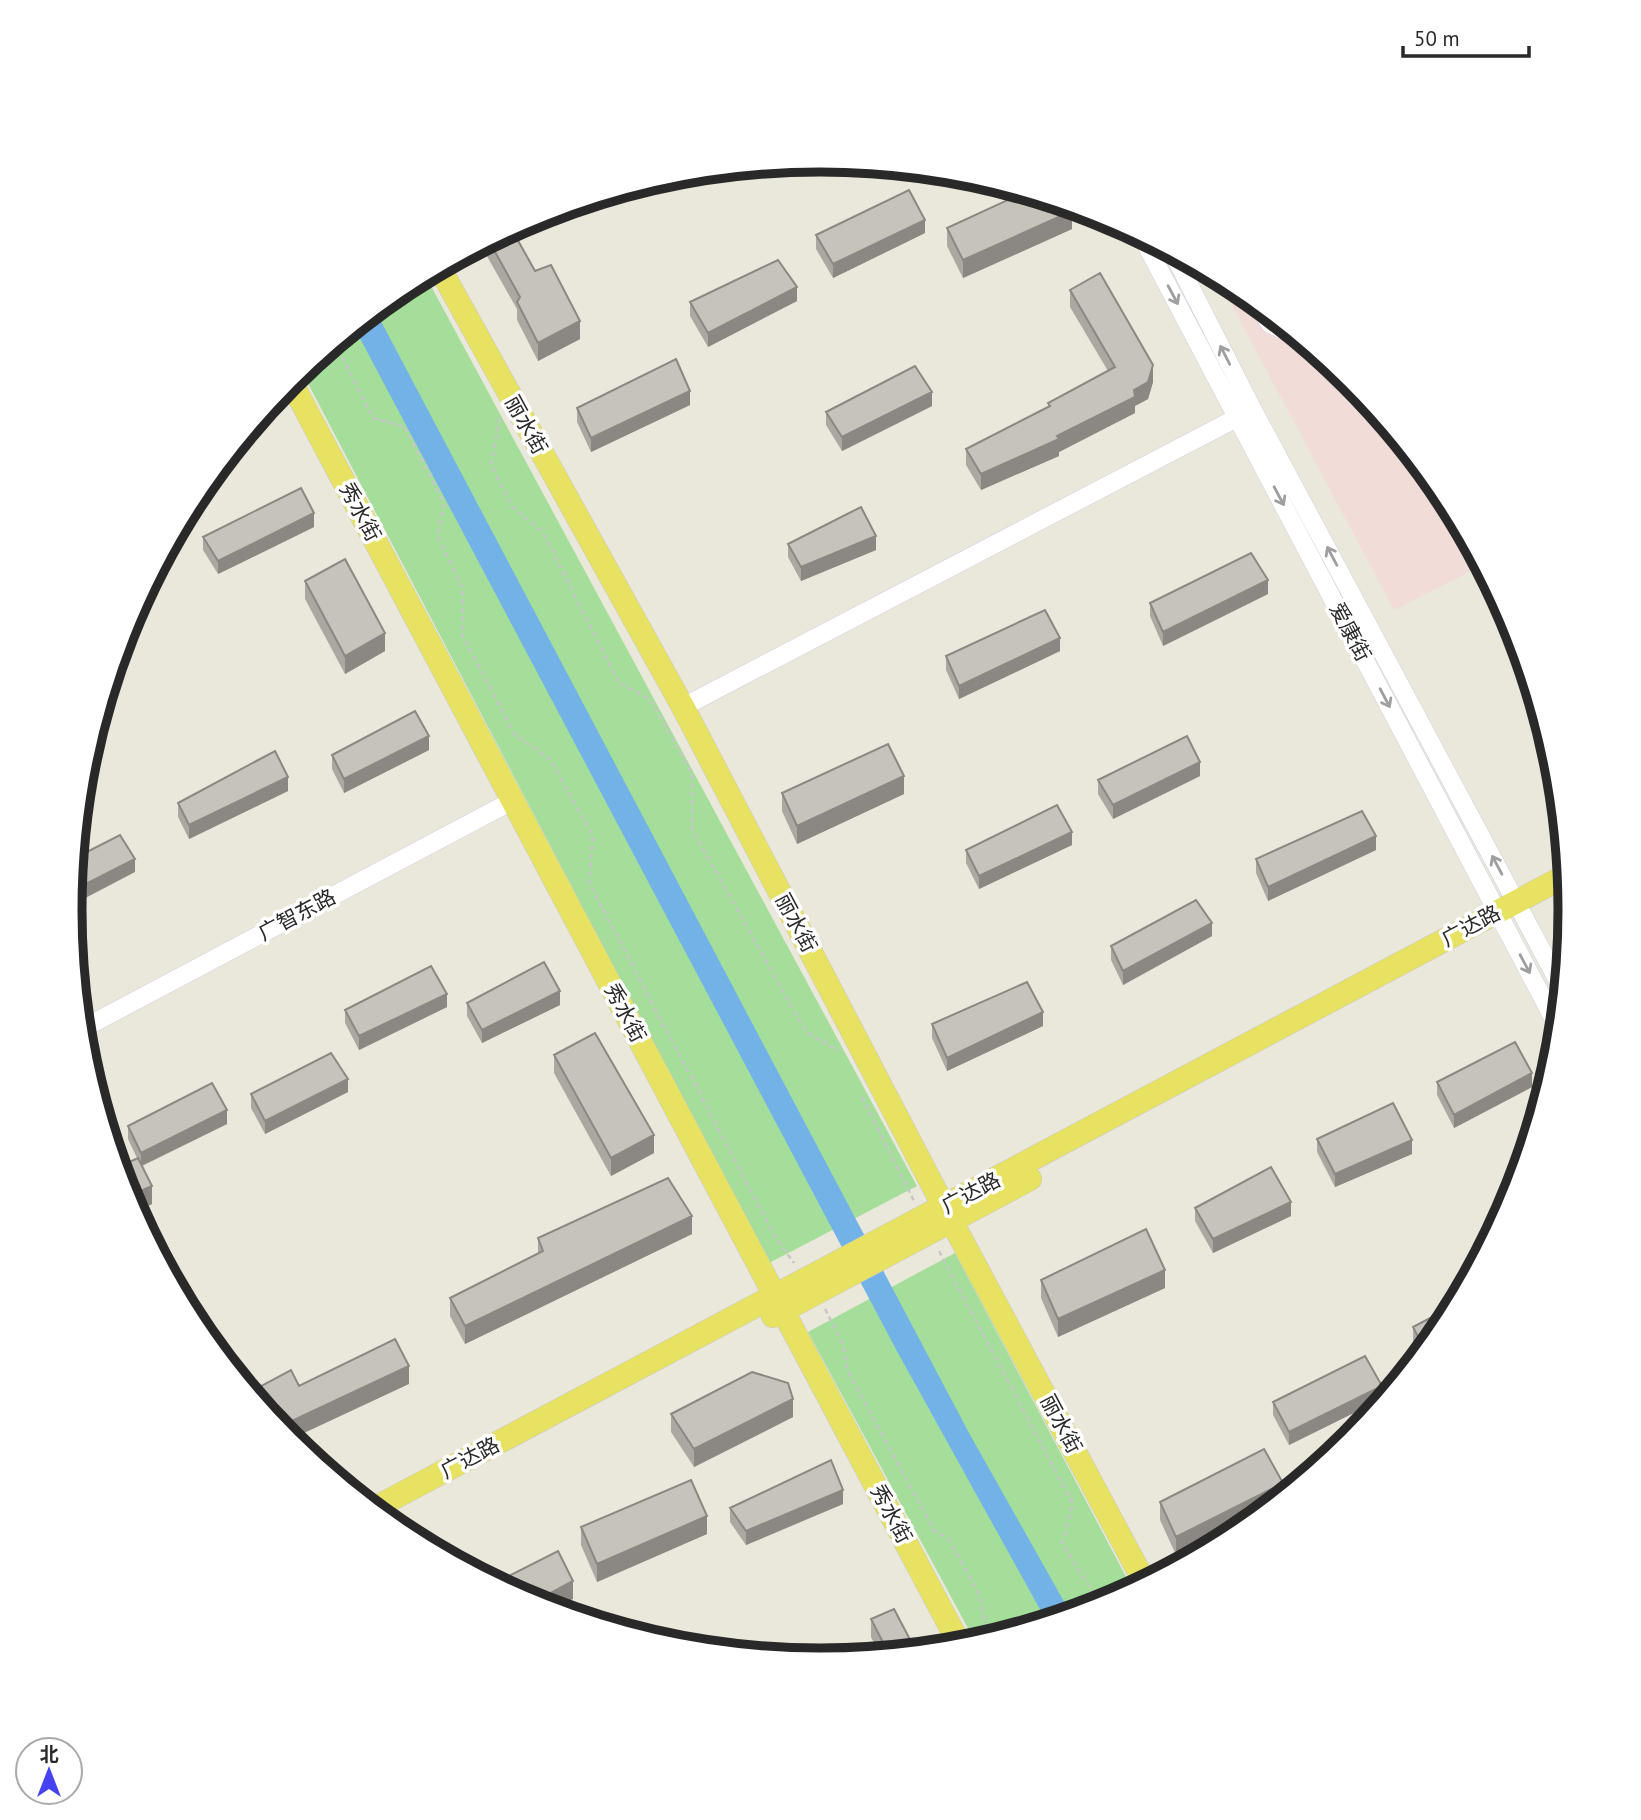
<svg xmlns="http://www.w3.org/2000/svg" width="1641" height="1820" viewBox="0 0 1641 1820" font-family="'PT Sans','Noto Sans SC',sans-serif">
  <style>
    .medical { fill: #f1dcd8 }
    .green { fill: #a4de9a }
    .water { fill: #73b2e7 }
    .lines { fill: none; stroke-linecap: round; stroke-linejoin: round }
    .minor-casing { stroke: #d0d0e1; stroke-width: 19 }
    .major-casing { stroke: #c7c7c7; stroke-width: 24 }
    .path { stroke: #c7c7c7; stroke-width: 2.5; stroke-dasharray: 5 3.5; stroke-linecap: butt }
    .minor { stroke: #fff; stroke-width: 18 }
    .major { stroke: #e8e262; stroke-width: 23 }
    .wall { fill: #aaa8a1 }
    .shaded-wall { fill: #8b8883 }
    .building { fill: #c6c3bb; stroke: #8b8883; stroke-width: 2 }
    .oneway { stroke: #9f9f9f }
    .labels { text-anchor: middle; stroke-width: 7; stroke-linejoin: round; paint-order: stroke }
    .street-label { font-size: 21px; fill: #292929; stroke: #fff }
    .rim { fill: none; stroke: #292929; stroke-width: 9 }
  </style>
  <rect width="100%" height="100%" fill="#eae7db"/>
  <path class="medical" d="M1216 275 1238 286 1351 380 1445 493 1483 565 1394 610Z"/>
  <path class="green" d="M425 275 917 1186 769 1263 301 370 404 286Z
    M955 1253 1133 1590 1107 1604 976 1643 808 1332Z"/>
  <path class="water" d="M375 310 969 1433 1071 1614 1047 1622 898 1353 354 327Z"/>
  <g class="lines">
    <g class="minor-casing">
      <path id="minor" d="M1141 235 1559 1029
        M1172 251 1253 410 1563 990
        M1252 298 1270 324 1305 341
        M683 707 1248 412
        M82 1029 512 801"/>
    </g>
    <g class="major-casing">
      <path id="major" d="M439 267 683 707 944 1207 1145 1583
        M290 380 961 1647
        M773 1316 1030 1179
        M373 1509 1567 875"/>
    </g>
    <path class="path" d="M335 342 373 418 405 427 444 503 438 536 463 590 462 634 515 735 550 759 593 836 589 883 777 1240 794 1263
      M500 418 491 465 512 507 542 531 619 683 650 699 692 774V829L806 1032 839 1051
      M862 1097 914 1201
      M939 1251 1073 1504 1062 1544 1093 1592 1107 1604
      M825 1309 843 1344 848 1372 934 1530 949 1540 979 1594 986 1630 991 1639"/>
    <use href="#minor" class="minor"/>
    <use href="#major" class="major"/>
  </g>
  <path class="wall" d="M511 228 535 271 580 339 538 361 517 320V309L484 251V243Z
    M947 228 1072 229 963 278 947 246Z
    M925 233 833 278 816 249V235Z
    M1070 290 1153 382 1148 399 1135 406V413L1059 452V456L981 490 966 465V449L1048 407V403L1108 371 1070 307Z
    M797 301 708 347 690 316V302Z
    M690 405 591 452 577 422V408Z
    M932 406 842 451 826 425V412Z
    M314 527 218 574 203 550V537Z
    M788 544 876 550 801 581 788 557Z
    M305 581 385 651 345 674 305 599Z
    M1268 594 1163 646 1150 616V603Z
    M1060 651 959 699 946 670V656Z
    M429 750 344 793 332 769V755Z
    M1200 776 1113 819 1098 794V780Z
    M288 791 189 839 178 817V803Z
    M782 793 904 794 797 844 782 811Z
    M1072 845 979 889 966 863V850Z
    M1376 850 1268 901 1256 873V859Z
    M1212 936 1123 985 1111 960V946Z
    M467 1003 560 1005 482 1043 467 1016Z
    M447 1007 359 1050 345 1023V1010Z
    M932 1024 1043 1026 947 1071 932 1038Z
    M554 1055 654 1153 611 1176 554 1073Z
    M1437 1082 1532 1087 1454 1128 1437 1095Z
    M348 1092 265 1134 251 1108V1094Z
    M227 1124 142 1166 152 1204 135 1212 127 1197 137 1158 128 1139V1126Z
    M1317 1139 1412 1154 1335 1187 1317 1152Z
    M1526 1156 1522 1172 1521 1158Z
    M1195 1208 1291 1216 1213 1253 1195 1221Z
    M692 1234 465 1344 450 1316V1298L538 1254V1238Z
    M1041 1280 1165 1288 1058 1337 1041 1298Z
    M1413 1327H1444L1421 1356 1413 1341Z
    M1382 1399 1289 1445 1273 1415V1402Z
    M671 1414 793 1417 694 1467 671 1432Z
    M1283 1497 1269 1508 1176 1555 1160 1520V1502Z
    M843 1504 746 1545 730 1522V1508Z
    M581 1527 707 1534 597 1582 581 1545Z
    M871 1619 916 1651 880 1655 871 1637Z"/>
  <path class="shaded-wall" d="M1072 211V229L963 278V260Z
    M925 220V233L833 278V264Z
    M797 287V301L708 347V333Z
    M580 321V339L538 361V343Z
    M1153 365V382L1148 399 1135 406V413L1059 452V456L981 490V474L1057 436 1134 390Z
    M690 391V405L591 452V438Z
    M932 392V406L842 451V437Z
    M314 513V527L218 574V561Z
    M876 536V550L801 581V567Z
    M174 537V551L163 557 172 538Z
    M1268 580V594L1163 646V632Z
    M385 633V651L345 674V656Z
    M1060 638V651L959 699V686Z
    M429 736V750L344 793V779Z
    M1200 762V776L1113 819V805Z
    M904 776V794L797 844V826Z
    M288 777V791L189 839V825Z
    M1072 832V845L979 889V876Z
    M1376 836V850L1268 901V887Z
    M135 859V872L70 906 72 891Z
    M1212 923V936L1123 985V971Z
    M560 991V1005L482 1043V1030Z
    M447 994V1007L359 1050V1036Z
    M1043 1012V1026L947 1071V1058Z
    M1532 1073V1087L1454 1128V1115Z
    M348 1079V1092L265 1134V1121Z
    M227 1110V1124L141 1166V1153Z
    M654 1135V1153L611 1176V1158Z
    M1412 1140V1154L1335 1187V1174Z
    M152 1186V1204L135 1212 127 1197Z
    M1291 1202V1216L1213 1253V1239Z
    M692 1216V1234L465 1344V1326Z
    M1165 1270V1288L1058 1337V1319Z
    M409 1366V1384L289 1440 279 1427Z
    M1382 1386V1399L1289 1445V1432Z
    M793 1399V1417L694 1467V1449Z
    M1283 1483V1497L1269 1508 1176 1555V1537Z
    M843 1490V1504L746 1545V1531Z
    M707 1516V1534L597 1582V1564Z
    M573 1581V1599L553 1609 532 1603Z"/>
  <path class="building" d="M909 190 925 220 833 264 816 235Z
    M1025 192 1069 205 1072 211 963 260 947 228Z
    M511 228 535 271 551 265 580 321 538 343 517 302 520 297 489 241Z
    M778 260 797 287 708 333 690 302Z
    M1100 273 1153 365 1148 382 1134 390 1135 397 1057 436 1059 439 981 474 966 449 1050 406 1048 403 1115 367 1070 290Z
    M676 359 690 391 591 438 577 408Z
    M915 366 932 392 842 437 826 412Z
    M301 488 314 513 218 561 203 537Z
    M861 507 876 536 801 567 788 544Z
    M1251 553 1268 580 1163 632 1150 603Z
    M345 559 385 633 345 656 305 581Z
    M1045 610 1060 638 959 686 946 656Z
    M415 711 429 736 344 779 332 755Z
    M1187 736 1200 762 1113 805 1098 780Z
    M888 744 904 776 797 826 782 793Z
    M275 751 288 777 189 825 178 803Z
    M1057 805 1072 832 979 876 966 850Z
    M1362 811 1376 836 1268 887 1256 859Z
    M120 835 135 859 72 891 75 858Z
    M1196 900 1212 923 1123 971 1111 946Z
    M544 962 560 991 482 1030 467 1003Z
    M431 966 447 994 359 1036 345 1010Z
    M1027 982 1043 1012 947 1058 932 1024Z
    M595 1033 654 1135 611 1158 554 1055Z
    M1515 1042 1532 1073 1454 1115 1437 1082Z
    M331 1053 348 1079 265 1121 251 1094Z
    M212 1083 227 1110 141 1153 128 1126Z
    M1393 1103 1412 1140 1335 1174 1317 1139Z
    M1526 1156 1524 1163 1521 1158Z
    M138 1158 152 1186 127 1197 118 1167Z
    M1271 1167 1291 1202 1213 1239 1195 1208Z
    M668 1178 692 1216 465 1326 450 1298 543 1251 538 1238Z
    M1146 1229 1165 1270 1058 1319 1041 1280Z
    M1457 1304 1444 1327 1425 1350 1413 1327Z
    M395 1339 409 1366 279 1427 250 1392 291 1370 299 1386Z
    M1365 1356 1382 1386 1289 1432 1273 1402Z
    M752 1372 788 1383 793 1399 694 1449 671 1414Z
    M1264 1449 1283 1483 1176 1537 1160 1502Z
    M831 1460 843 1490 746 1531 730 1508Z
    M691 1480 707 1516 597 1564 581 1527Z
    M558 1551 573 1581 532 1603 495 1583Z
    M894 1609 916 1651 889 1654 871 1619Z"/>
  <defs><path id="oneway-shaft" d="M-6 0H5M1.5-3L5.5 0L1.5 3" fill="none" stroke-width="1.6" stroke-linecap="round" stroke-linejoin="round" transform="scale(1.75)"/></defs>
  <g class="oneway">
    <use href="#oneway-shaft" transform="translate(1173 295) rotate(62)"/>
    <use href="#oneway-shaft" transform="translate(1225 355) rotate(-117)"/>
    <use href="#oneway-shaft" transform="translate(1279 496) rotate(62)"/>
    <use href="#oneway-shaft" transform="translate(1332 556) rotate(-118)"/>
    <use href="#oneway-shaft" transform="translate(1385 698) rotate(62)"/>
    <use href="#oneway-shaft" transform="translate(1497 865) rotate(-118)"/>
    <use href="#oneway-shaft" transform="translate(1525 964) rotate(62)"/>
  </g>
  <g class="labels">
    <g class="street-label">
      <text transform="translate(526 425) rotate(61)" y="7">丽水街</text>
      <text transform="translate(360 512) rotate(62)" y="7">秀水街</text>
      <text transform="translate(1350 632) rotate(62)" y="7">爱康街</text>
      <text transform="translate(297 915) rotate(-28)" y="7">广智东路</text>
      <text transform="translate(796 923) rotate(62)" y="7">丽水街</text>
      <text transform="translate(1471 926) rotate(-28)" y="7">广达路</text>
      <text transform="translate(625 1013) rotate(62)" y="7">秀水街</text>
      <text transform="translate(971 1193) rotate(-28)" y="7">广达路</text>
      <text transform="translate(1061 1424) rotate(62)" y="7">丽水街</text>
      <text transform="translate(470 1458) rotate(-28)" y="7">广达路</text>
      <text transform="translate(891 1514) rotate(62)" y="7">秀水街</text>
    </g>
  </g>
  <path d="M0 0H1641V1820H0ZM82 910a738 738 0 1 1 1476 0a738 738 0 1 1-1476 0Z" fill="#fff" fill-rule="evenodd"/>
  <path class="rim" d="M82 910a738 738 0 1 1 1476 0a738 738 0 1 1-1476 0Z"/>
  <g transform="translate(49 1771)"><circle r="33" fill="#ffffff" stroke="#a9a9a9" stroke-width="2"/>
  <path d="M0-5L12 26L0 18L-12 26Z" fill="#4443ef"/>
  <text y="-10" font-size="19" font-weight="bold" text-anchor="middle" fill="#292929">北</text>
  </g>
  <path d="M1403 46v10h126v-10" fill="none" stroke="#292929" stroke-width="3.5"/>
  <text x="1414" y="46" font-size="21" fill="#292929" stroke="#ffffff" stroke-width="5" paint-order="stroke">50 m</text>
</svg>
